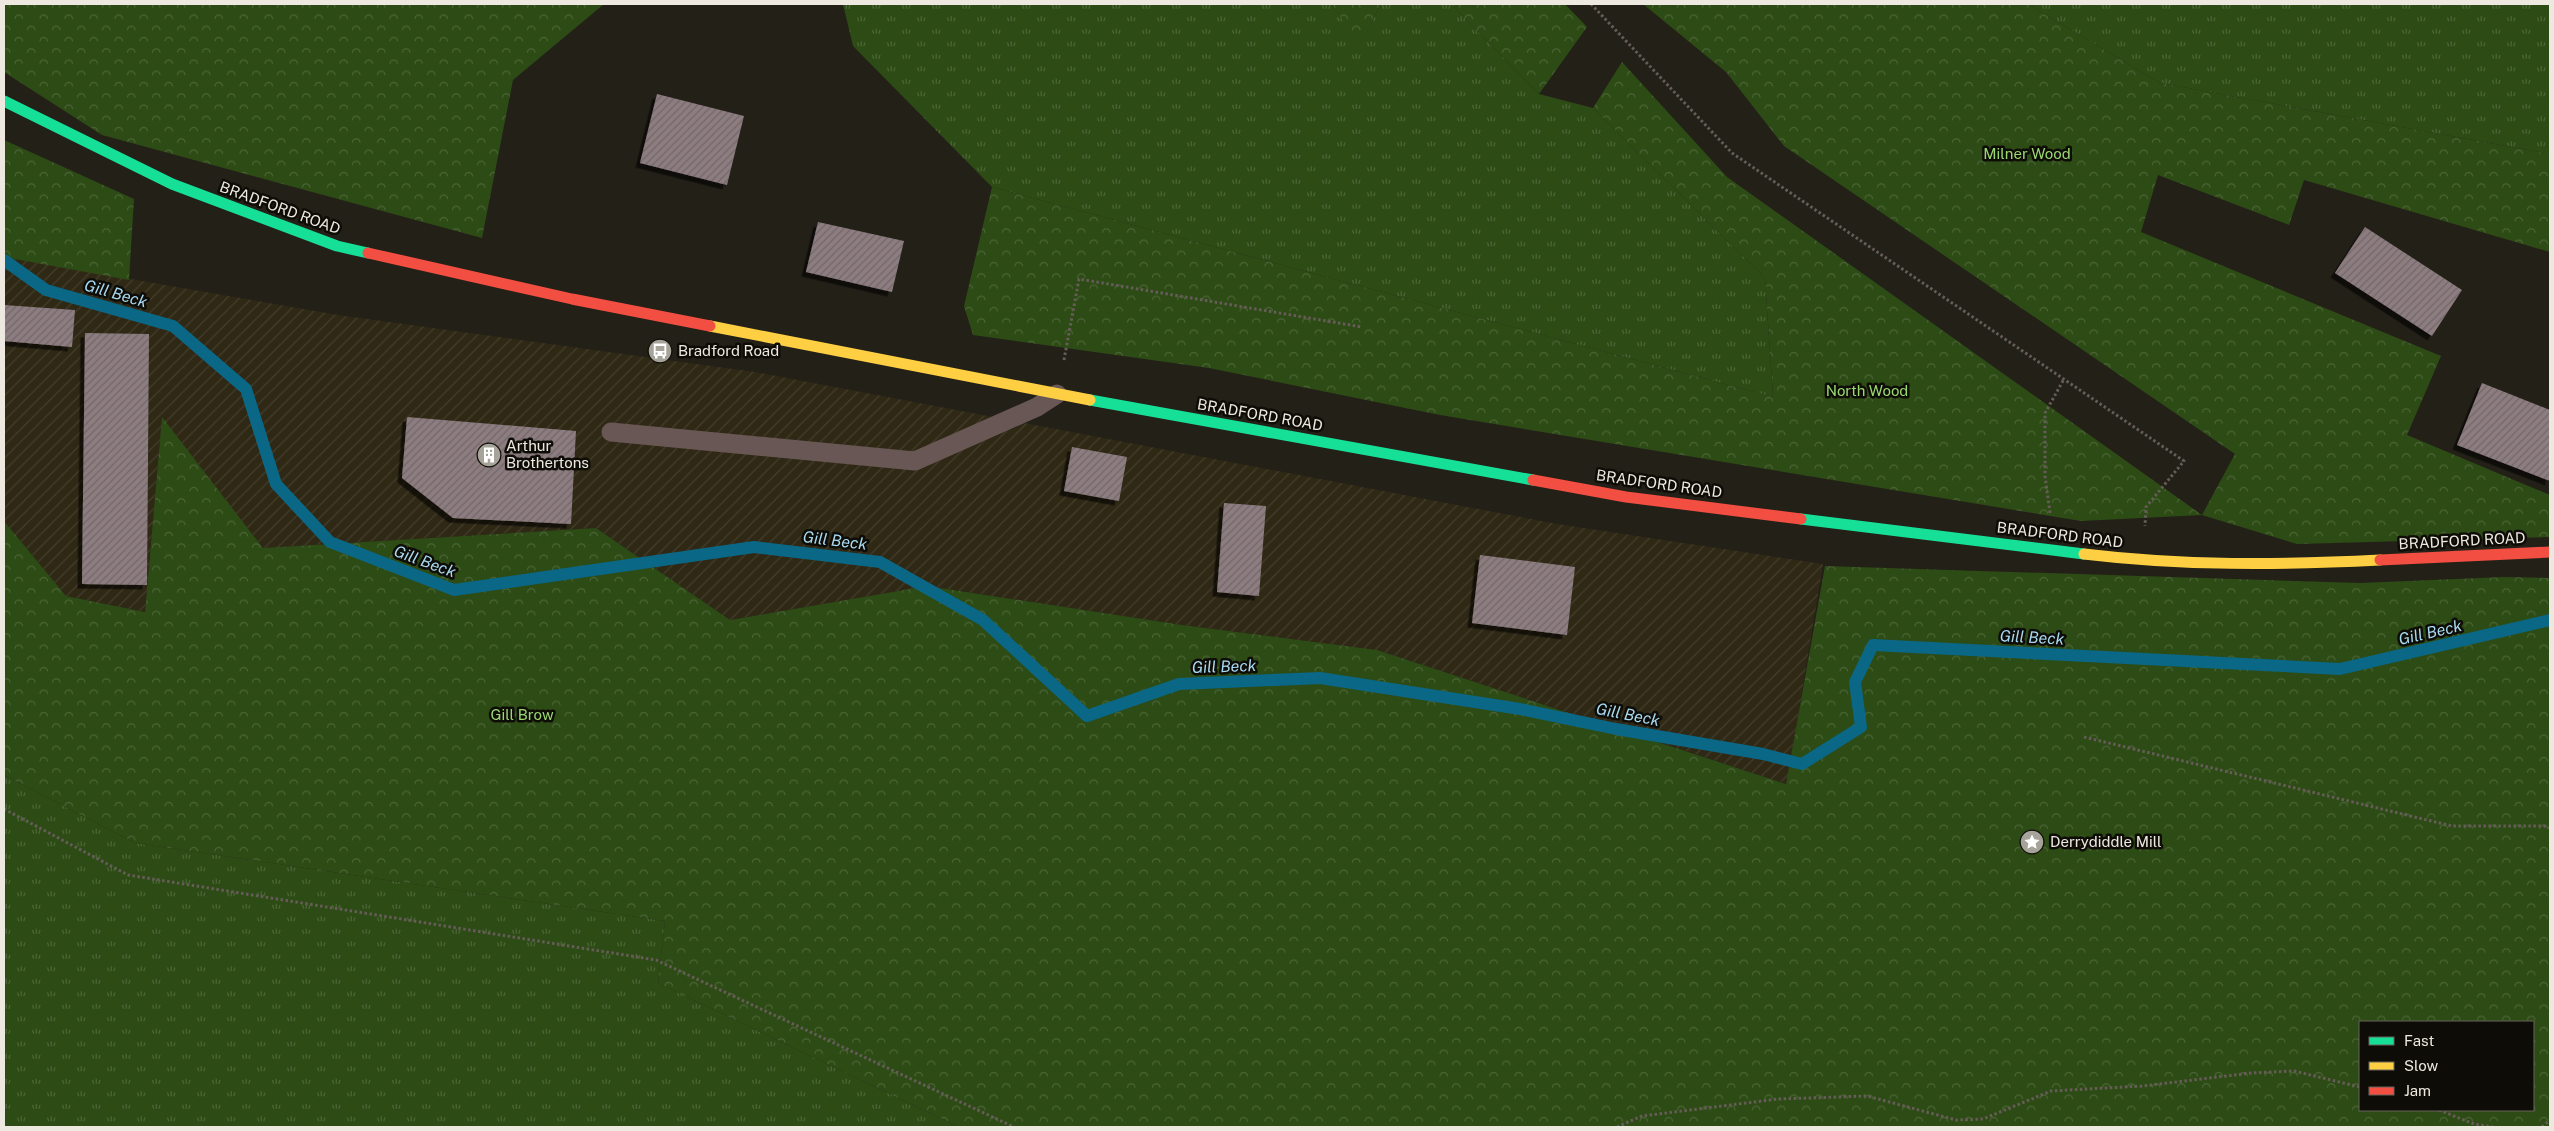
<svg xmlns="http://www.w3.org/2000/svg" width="2554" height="1131" viewBox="0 0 2554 1131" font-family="'Public Sans',sans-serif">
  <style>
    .industrial { fill: url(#industrial-furrows) }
    .grass { fill: url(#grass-tufts) }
    .forest { fill: url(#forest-crowns); fill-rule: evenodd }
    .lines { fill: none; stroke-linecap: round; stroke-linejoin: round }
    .stream { stroke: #0a6786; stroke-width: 12 }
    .building { fill: url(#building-hatch); filter: url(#shadow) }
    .path { stroke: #665c58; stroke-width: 3; stroke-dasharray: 2.5 2.5; stroke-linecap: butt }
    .lane { stroke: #685754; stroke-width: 19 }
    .fast { stroke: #16e098; stroke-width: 11 }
    .slow { stroke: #ffcf43; stroke-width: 11 }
    .jam { stroke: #f24e42; stroke-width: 11 }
    .labels { text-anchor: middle; stroke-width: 5; stroke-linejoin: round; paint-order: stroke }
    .park-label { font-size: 15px; fill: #99d970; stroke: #0e0c06 }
    .street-label { font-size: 15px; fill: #ede9e0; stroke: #0e0c06 }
    .poi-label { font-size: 15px; fill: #ede9e0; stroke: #0e0c06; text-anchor: start }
    .water-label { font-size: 16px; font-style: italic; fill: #a8d9f2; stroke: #0e0c06 }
  </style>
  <defs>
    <pattern id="industrial-furrows" width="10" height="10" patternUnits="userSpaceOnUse" patternTransform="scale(1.25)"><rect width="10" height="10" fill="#2f2815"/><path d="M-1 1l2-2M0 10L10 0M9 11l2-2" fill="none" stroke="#433d2c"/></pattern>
    <pattern id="grass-tufts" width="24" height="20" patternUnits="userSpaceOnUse" patternTransform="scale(1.25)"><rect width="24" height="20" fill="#2d4b15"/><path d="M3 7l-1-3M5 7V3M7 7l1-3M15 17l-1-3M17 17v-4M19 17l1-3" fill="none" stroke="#4c6537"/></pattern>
    <pattern id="forest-crowns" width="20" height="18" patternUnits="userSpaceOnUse" patternTransform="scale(1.25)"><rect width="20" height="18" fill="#2d4b15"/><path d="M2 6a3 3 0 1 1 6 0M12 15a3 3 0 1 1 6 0" fill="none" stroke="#4c6537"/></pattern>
    <pattern id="building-hatch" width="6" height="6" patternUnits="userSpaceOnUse" patternTransform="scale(1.25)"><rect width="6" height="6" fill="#8d7d81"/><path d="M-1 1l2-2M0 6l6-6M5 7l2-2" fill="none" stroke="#716768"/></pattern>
    <filter id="shadow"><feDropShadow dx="-4.5" dy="4.5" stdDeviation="0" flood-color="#0009"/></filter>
  </defs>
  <rect width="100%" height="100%" fill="#232018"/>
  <path class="industrial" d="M4 257 338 315 755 372 1557 524 1823 564 1787 784 1377 650 1182 625 927 586 730 620 596 528 263 548 162 418 145 612 66 596 4 521Z"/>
  <path class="grass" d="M843 4H1331L1361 43 1381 4H1451L1539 94 1593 108 1765 278 1773 397 992 187 853 46Z
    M2028 4H2550V154L2160 83Z
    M4 775 135 843 665 921 658 983 959 1127H4Z"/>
  <path class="forest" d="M4 4H604L513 80 482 238 102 135 4 72Z
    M1331 4H1381L1361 44Z
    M1451 4H1565L1587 27 1539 94Z
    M1643 4H2028L2160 83 2550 154V252L2304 180 2289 225 2158 175 2141 232 2441 356 2407 435 2550 495V537L2297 544 2202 515 2081 521 1440 415 1209 368 973 335 964 306 992 187 1773 397 1765 278 1593 108 1622 62 1727 177 2202 515 2235 454 1784 146 1726 72Z
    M4 140 134 199 129 280 4 257Z
    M162 417 263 548 596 528 730 620 927 586 1182 625 1377 650 1786 784 1825 566 2360 583 2504 577 2550 578V1127H959L658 983 665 921 135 843 4 775V521L66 596 145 612ZM2360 1022H2533V1110H2360Z"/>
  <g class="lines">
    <path class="stream" d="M4 260 46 290 173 326 246 389 276 484 330 542 454 590 754 547 880 562 983 620 1087 716 1179 684 1320 678 1520 709 1616 729 1763 754 1802 764 1861 727 1855 682 1873 645 2340 669 2550 620"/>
  </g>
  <path class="building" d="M657 94 744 116 727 185 640 163Z
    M818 222 904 241 892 292 806 272Z
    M2365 227 2462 290 2432 336 2335 273Z
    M4 305 75 310 72 347 4 341Z
    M85 333 149 334 147 585 82 584Z
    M2482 383 2550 410V481L2457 445Z
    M407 417 576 431 571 524 453 518 402 478Z
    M1072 447 1127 457 1119 501 1064 491Z
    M1224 503 1266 506 1259 596 1217 592Z
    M1480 555 1575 567 1567 635 1472 623Z"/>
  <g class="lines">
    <path class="path" d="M1591 4 1732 153 2184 461 2146 507 2145 526
      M1064 360 1079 279 1362 327
      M2050 513 2045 476V413L2064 379
      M2084 737 2452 826H2544L2550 828
      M4 809 128 875 656 960 1014 1127
      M2439 1110 2474 1124 2493 1127
      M1617 1127 1642 1116 1778 1099 1867 1096 1956 1120 1983 1119 2051 1091 2143 1086 2251 1073 2294 1071 2360 1087
      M2542 1127 2550 1120"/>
    <path class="lane" d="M611 432 915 461 1037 407 1057 394"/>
    <path class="fast" d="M4 101 172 184 337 246 368 253
      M1090 400 1533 480
      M1801 519 2084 554"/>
    <path class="slow" d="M710 326 1090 400
      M2084 554C2183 566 2281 565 2380 560"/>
    <path class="jam" d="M368 253 572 299 710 326
      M1533 480 1626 497 1801 519
      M2380 560 2550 552"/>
  </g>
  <defs>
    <g id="bus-disc" transform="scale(1.25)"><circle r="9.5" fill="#a6a39a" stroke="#0e0c06"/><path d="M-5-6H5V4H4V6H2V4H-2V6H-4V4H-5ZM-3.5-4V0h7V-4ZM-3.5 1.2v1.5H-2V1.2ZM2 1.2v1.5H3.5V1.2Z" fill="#fff"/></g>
    <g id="building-disc" transform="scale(1.25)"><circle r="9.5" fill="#a6a39a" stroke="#0e0c06"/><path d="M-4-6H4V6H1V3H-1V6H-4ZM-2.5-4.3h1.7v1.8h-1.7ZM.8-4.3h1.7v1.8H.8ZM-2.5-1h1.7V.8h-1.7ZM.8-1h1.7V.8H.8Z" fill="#fff"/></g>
    <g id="sight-disc" transform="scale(1.25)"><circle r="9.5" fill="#a6a39a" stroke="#0e0c06"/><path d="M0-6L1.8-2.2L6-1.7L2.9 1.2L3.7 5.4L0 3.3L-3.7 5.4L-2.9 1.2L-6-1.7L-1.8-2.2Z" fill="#fff"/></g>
  </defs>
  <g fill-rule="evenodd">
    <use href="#bus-disc" x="660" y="351"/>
    <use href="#building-disc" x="489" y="455"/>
    <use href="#sight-disc" x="2032" y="842"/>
  </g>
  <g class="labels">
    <g class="park-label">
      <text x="2027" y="159">Milner Wood</text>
      <text x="1867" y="396">North Wood</text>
      <text x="522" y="720">Gill Brow</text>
    </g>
    <g class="street-label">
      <text transform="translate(280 208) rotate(20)" y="5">BRADFORD ROAD</text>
      <text transform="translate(1260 415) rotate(10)" y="5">BRADFORD ROAD</text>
      <text transform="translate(1659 484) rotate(8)" y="5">BRADFORD ROAD</text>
      <text transform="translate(2060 535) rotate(7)" y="5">BRADFORD ROAD</text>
      <text transform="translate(2462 541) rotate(-3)" y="5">BRADFORD ROAD</text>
    </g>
    <g class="poi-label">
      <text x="678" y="356">Bradford Road</text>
      <text x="506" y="451">Arthur<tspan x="506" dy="17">Brothertons</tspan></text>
      <text x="2050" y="847">Derrydiddle Mill</text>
    </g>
    <g class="water-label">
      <text transform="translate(116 293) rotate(16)" y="6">Gill Beck</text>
      <text transform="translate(835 540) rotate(7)" y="6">Gill Beck</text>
      <text transform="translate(425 561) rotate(20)" y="6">Gill Beck</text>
      <text transform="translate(2430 632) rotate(-13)" y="6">Gill Beck</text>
      <text transform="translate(2032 637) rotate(3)" y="6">Gill Beck</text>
      <text transform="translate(1224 666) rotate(-2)" y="6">Gill Beck</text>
      <text transform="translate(1628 714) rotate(11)" y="6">Gill Beck</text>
    </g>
  </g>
  <rect width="2554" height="1131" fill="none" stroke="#ede9e0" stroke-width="10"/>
  <rect x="2359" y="1021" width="175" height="90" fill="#0e0c06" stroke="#67645d"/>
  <rect x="2369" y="1037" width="25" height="8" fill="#16e098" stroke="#67645d"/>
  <text x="2404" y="1046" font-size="15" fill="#ede9e0">Fast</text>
  <rect x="2369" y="1062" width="25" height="8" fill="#ffcf43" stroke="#67645d"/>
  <text x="2404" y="1071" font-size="15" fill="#ede9e0">Slow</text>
  <rect x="2369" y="1087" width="25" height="8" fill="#f24e42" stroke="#67645d"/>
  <text x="2404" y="1096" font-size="15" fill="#ede9e0">Jam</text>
</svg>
